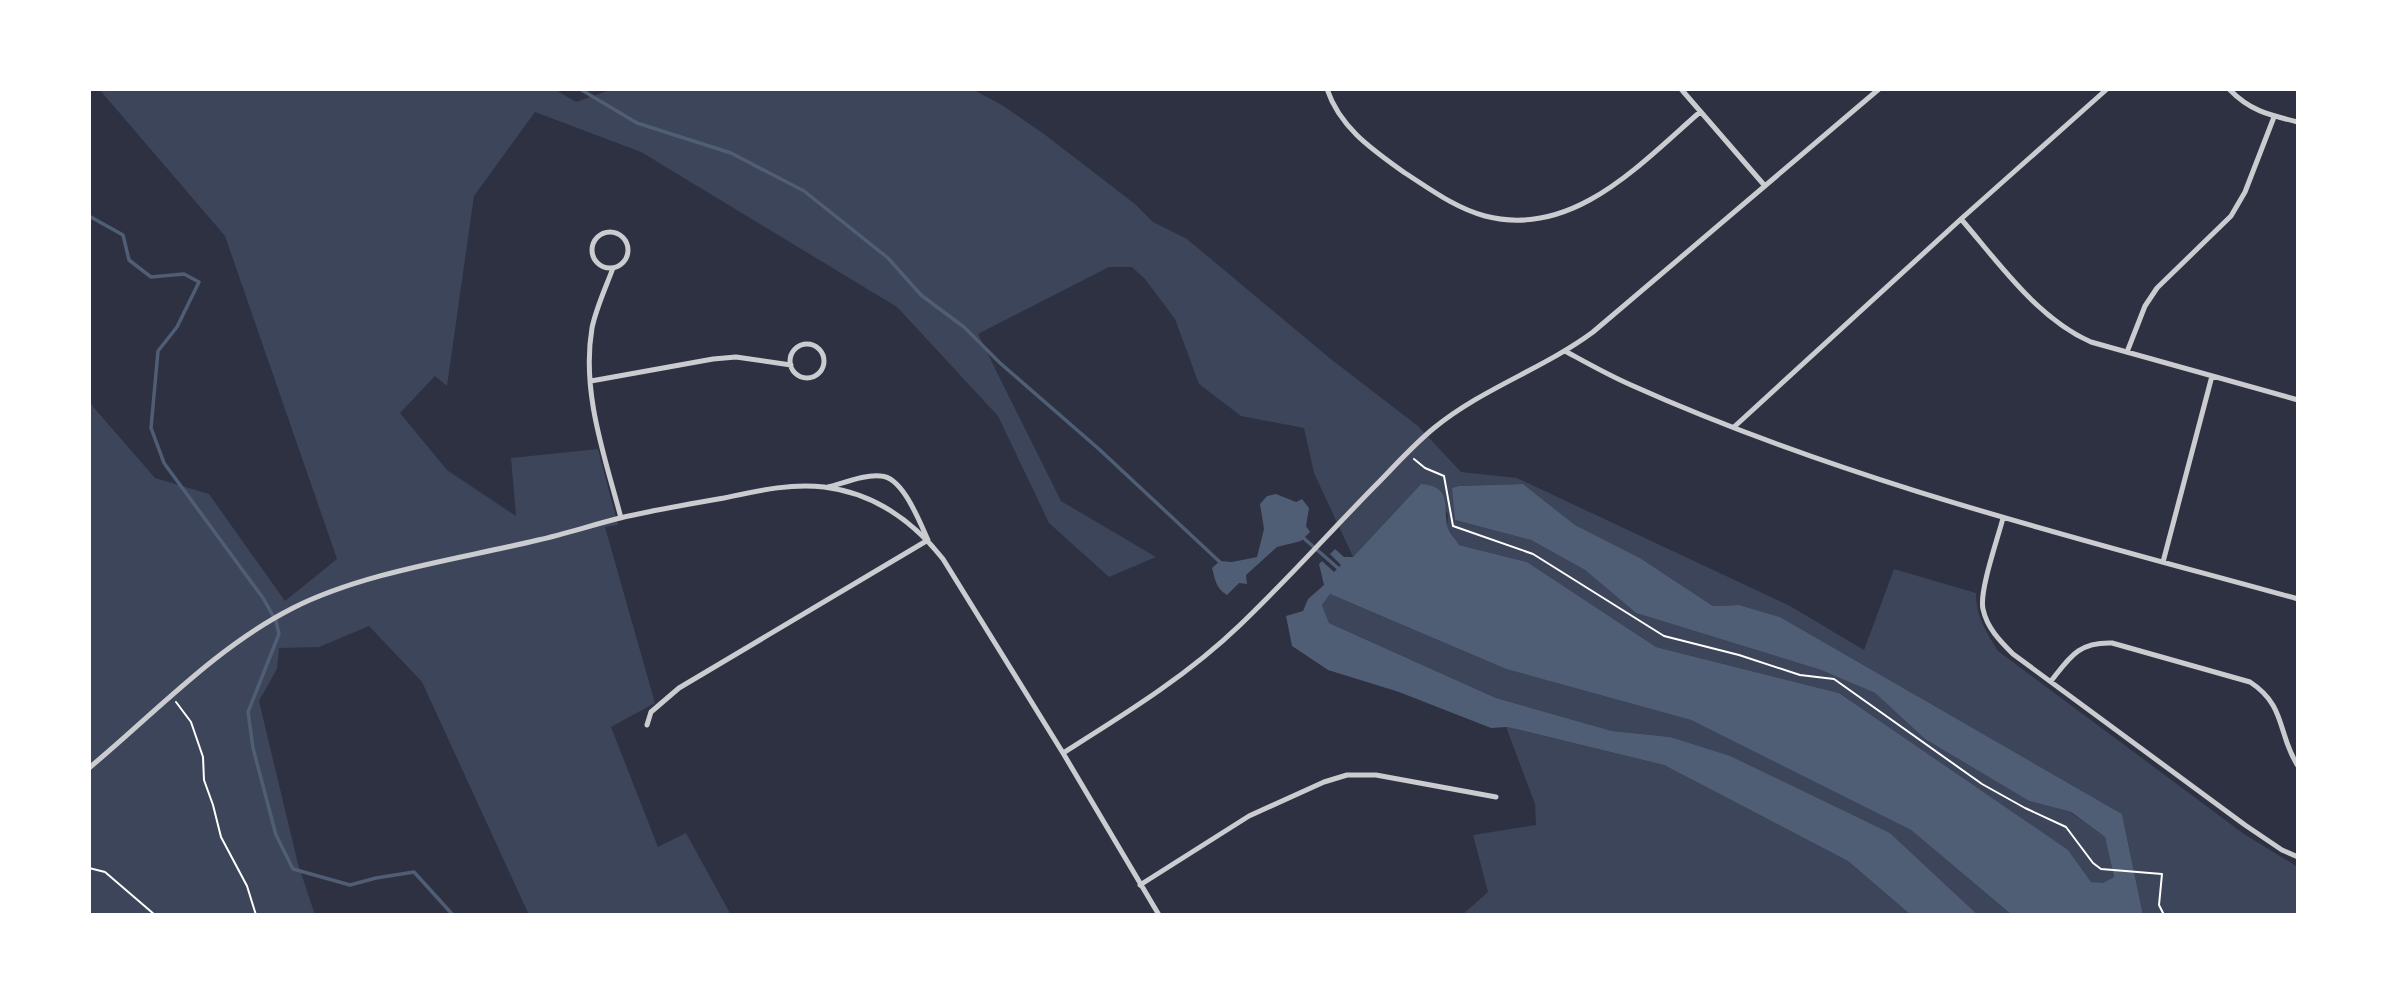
<svg xmlns="http://www.w3.org/2000/svg" width="2387" height="1004" viewBox="0 0 2387 1004" font-family="'Varela Round',sans-serif">
  <style>
    .green { fill: #3c4559 }
    .water { fill: #4f5d75 }
    .lines { fill: none; stroke-linecap: round; stroke-linejoin: round }
    .stream { stroke: #4f5d75; stroke-width: 3.5 }
    .path { stroke: #fff; stroke-width: 2 }
    .minor { stroke: #caccd0; stroke-width: 5 }
  </style>
  <rect width="100%" height="100%" fill="#2d3142"/>
  <path class="green" d="M99 89H554L576 102 613 89H972L1002 105 1044 134 1135 204 1153 222 1187 239 1332 360 1418 426 1461 472 1517 478 1790 606 1864 650 1894 569 1976 593C1976 617 1986 631 1998 651L2244 834 2298 867V915H2143L2122 814 1780 617 1739 605 1713 606 1640 558 1575 525 1523 484 1459 486 1453 488 1455 520 1531 540 1585 570 1636 613 1821 670 1875 693 1925 739 2029 801 2070 812 2105 837 2114 877 2103 884 2091 882 2067 850 1839 693 1656 647 1527 562 1459 545 1447 527 1448 514 1421 484 1353 557 1314 473 1304 428 1241 416 1199 384 1175 319 1145 279 1132 267H1109L978 334 1061 501 1156 557 1109 577 1049 523 998 416 897 307 641 152 535 112 474 196 447 386 435 376 400 413 447 470 516 516 511 458 598 449 618 525 605 527 655 703 611 727 658 847 686 833 731 915H529L422 682 369 626 319 647 279 648 277 669 259 701 298 864 315 915H89V402L155 478 209 494 285 601 337 559 225 236Z
    M1330 594 1506 669 1691 720 1911 830 2012 915H1978L1890 833 1670 737 1612 731 1496 698 1329 623 1322 605Z
    M1506 727 1664 765 1848 861 1911 915H1462L1488 892 1473 835 1536 825 1535 804Z"/>
  <path class="water" d="M1421 484C1452 487 1443 504 1447 525 1448 532 1456 539 1459 545L1527 562 1656 647 1839 693 2068 850 2091 882 2103 883 2114 877 2105 837 2071 812 2029 801 1925 739 1875 693 1821 670 1636 613 1585 570 1531 540 1455 520 1452 488 1459 486 1523 484 1575 525 1640 558 1713 606 1739 605 1780 617 2122 814 2143 915H2012L1911 830 1691 720 1506 669 1330 594 1322 605 1329 623 1496 698 1612 731 1670 737 1730 756 1890 833 1978 915H1911L1848 861 1664 765 1507 727 1491 728 1399 692 1328 670 1292 646 1286 616 1303 611 1308 599 1324 585 1319 564 1322 561 1334 572 1341 565 1330 554 1335 549 1344 557H1353Z
    M1276 494 1296 502 1302 499 1309 508 1306 526 1310 532 1301 541 1277 547 1246 575 1247 584 1239 583 1227 595C1216 589 1215 579 1212 568L1220 561 1232 562 1257 557 1264 529 1260 504 1267 496Z"/>
  <g class="lines">
    <path class="stream" d="M580 89 637 123 731 153 804 191 888 258 921 295 964 327 1000 363 1100 450 1222 564
      M89 216 123 235 129 260 151 277 184 274 199 282 177 327 158 351 151 428 164 463 263 598 276 621 279 634 248 712 253 748 276 835 293 869 350 885 376 878 414 872 453 915
      M1300 535 1339 569"/>
    <path class="path" d="M1414 459 1425 468 1444 476 1453 526 1533 554 1664 636 1739 655 1800 675 1834 679 1982 784 2025 808 2066 827 2093 863 2101 869 2162 874 2159 905 2164 915
      M176 702 191 722 203 757 204 780 213 805 221 837 247 886 256 915
      M89 868 105 872 155 915"/>
    <path class="minor" d="M1327 89C1340 128 1373 150 1405 173 1430 189 1455 208 1485 216 1573 239 1640 164 1700 112
      M1681 89 1765 186
      M2229 89C2250 111 2269 115 2298 122
      M1961 219C1999 263 2037 318 2091 342L2298 400
      M592 250a18 18 0 1 1 36 0a18 18 0 1 1-36 0Z
      M613 268C606 287 596 308 592 328 581 392 605 457 621 518
      M790 361a17 17 0 1 1 34 0a17 17 0 1 1-34 0Z
      M1565 351C1587 363 1608 375 1631 385 1845 481 2073 537 2298 599
      M2127 352 2145 306 2157 288 2231 216 2245 192 2274 117
      M591 381 713 359 736 357 791 365
      M1734 427 1961 219 2107 89
      M2003 518C1998 538 1979 591 1983 609 1987 628 2000 641 2013 654L2245 825 2282 850 2298 857
      M2163 562 2212 376
      M2051 681C2070 657 2078 642 2112 643L2250 682C2287 706 2277 734 2298 766
      M647 725 651 712 679 688 928 540C920 523 903 477 881 476 865 474 844 483 828 487
      M1063 753C1125 714 1187 676 1240 625 1286 581 1329 533 1373 488 1393 468 1412 446 1434 428 1483 388 1543 369 1593 332L1879 89
      M89 768C155 713 216 647 293 608 364 572 460 559 538 540 565 534 592 525 620 518 654 510 689 504 724 498 757 491 790 483 824 487 873 493 913 521 943 559L1063 753 1159 915
      M1140 885 1249 816 1324 782 1347 775H1376L1496 797"/>
  </g>
  <rect width="2387" height="1004" fill="none" stroke="#ffffff" stroke-width="182"/>
</svg>
